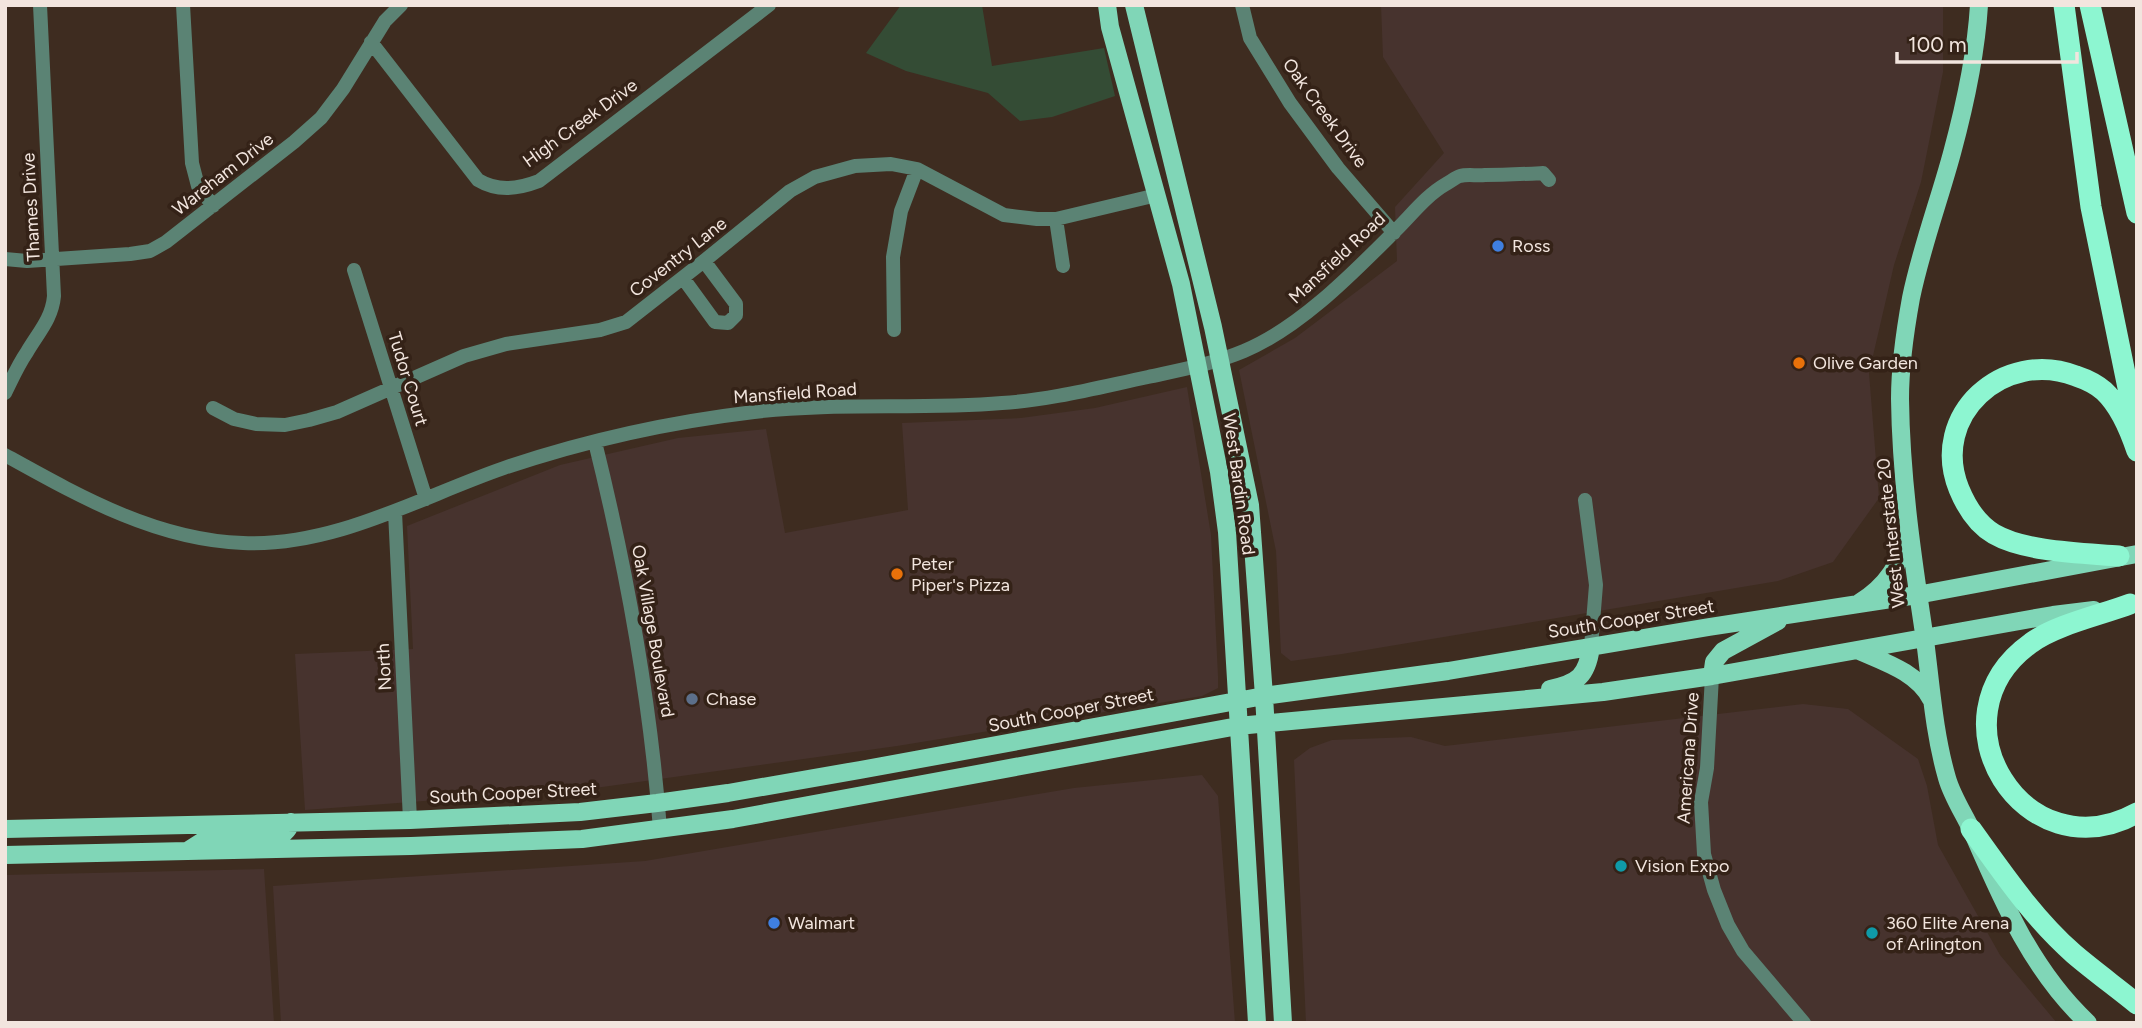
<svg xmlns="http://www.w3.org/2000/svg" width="2142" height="1028" viewBox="0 0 2142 1028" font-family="Figtree,sans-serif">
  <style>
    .commercial { fill: #47332e }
    .green { fill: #344c35 }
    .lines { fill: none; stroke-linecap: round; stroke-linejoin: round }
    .minor { stroke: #5b8374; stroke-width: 14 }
    .major { stroke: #80d6b7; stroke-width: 18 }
    .highway { stroke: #8df6d1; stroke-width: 21 }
    .shop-dot { fill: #3f7fe0; stroke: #342217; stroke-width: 2.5 }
    .food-dot { fill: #e8710a; stroke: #342217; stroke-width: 2.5 }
    .service-dot { fill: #5c6f8a; stroke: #342217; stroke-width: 2.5 }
    .culture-dot { fill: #0f9aa8; stroke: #342217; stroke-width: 2.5 }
    .labels { text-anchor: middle; stroke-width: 7; stroke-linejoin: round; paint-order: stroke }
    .street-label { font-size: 18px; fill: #f2e5de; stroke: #342217 }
    .poi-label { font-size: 18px; fill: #f2e5de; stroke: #342217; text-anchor: start }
  </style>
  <rect width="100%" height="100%" fill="#3e2c20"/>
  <path class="commercial" d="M1381 5H1943V72L1921 182 1894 265 1869 373 1879 498 1833 562 1778 581 1342 654 1291 661 1281 653 1276 551 1239 370 1295 338 1397 261 1395 207 1444 153 1383 57Z
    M1187 387 1211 535 1218 676V688L1202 696 897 746 595 788 305 810 295 654 413 649 407 526 560 465 678 438 766 429 785 533 908 510 902 423 1021 418 1095 408Z
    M1803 704 1848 709 1918 759 1927 786 1938 845 2000 955 2057 1023H1306L1294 760 1310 748 1332 740 1411 737 1445 746Z
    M1202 775 1218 796 1235 1023H281L273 886 645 861 1074 788Z
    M264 869 274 1023H5V875Z"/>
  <path class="green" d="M901 5H982L992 66 1104 48 1115 96 1052 117 1020 121 988 93 906 71 866 53Z"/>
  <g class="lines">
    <path class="minor" d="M183 5 192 163 198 186 213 206
      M1242 5 1250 38 1290 103 1338 168 1394 233
      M371 42 478 180C498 192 518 189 539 181L769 5
      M1056 219 1063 266
      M5 259 27 261 130 254 150 251 166 242 294 142 321 118 343 89 385 21 401 5
      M354 270 426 499
      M683 278 715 322 728 323 736 315V304L704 261
      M894 330 893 257 901 211 917 169
      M5 393C12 379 18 365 27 352 38 333 52 319 54 296L40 5
      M213 408 234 419 256 424 285 425 309 420 337 412 464 356 506 344 600 330 626 322 704 261 790 191 815 177 855 166 891 164 917 169 1004 215 1037 219H1056L1157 195
      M595 442C627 571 650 697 660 829
      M5 455C79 496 156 540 243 543 335 547 420 497 504 468 584 441 670 422 754 412 836 402 919 410 1002 403 1051 400 1100 387 1148 377 1180 370 1213 364 1244 351 1299 328 1350 276 1392 234 1410 217 1425 196 1446 184 1450 182 1456 177 1460 176 1467 174 1477 176 1485 175 1504 175 1523 174 1543 173L1549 180
      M1585 500 1596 585 1591 647
      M395 512 410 820
      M1712 676 1707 768 1701 802 1704 854 1714 890 1728 925 1743 951 1804 1023"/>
    <path class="major" d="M1107 5 1110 27 1181 284 1219 472 1227 532 1257 1023
      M1134 5 1213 327 1250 505 1264 696 1283 1023
      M1979 5C1976 55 1965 105 1952 153 1939 201 1921 249 1911 298 1905 331 1900 366 1900 399 1901 480 1913 561 1925 640 1931 686 1934 733 1947 778 1952 796 1964 814 1972 831 2002 900 2032 971 2088 1023
      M1859 603C1885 587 1902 563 1907 533
      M1857 650C1884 662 1917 672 1931 699
      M1712 676 1714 662 1723 651 1778 621
      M1550 689C1578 683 1587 676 1591 647
      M5 829 410 820 580 812 657 803 728 793 860 770 1264 696 1448 671 1709 627 1917 595 2137 554
      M187 851 209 837 274 836C284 834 288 832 291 822
      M5 855 411 846 582 839 733 819 1238 726 1603 692 1712 676 2053 615 2094 610"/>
    <path class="highway" d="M2064 5 2091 207 2136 427
      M2090 5 2137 213
      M2119 556C2083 553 2025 552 1994 534 1977 524 1966 506 1959 489 1929 415 2004 348 2076 376 2085 379 2096 384 2104 391 2120 406 2130 430 2137 451
      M2130 604C2101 615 2055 625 2031 643 1926 718 2025 875 2137 813
      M1971 829C2002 872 2033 918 2074 954 2094 971 2116 987 2137 1004"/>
  </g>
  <g class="shop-dot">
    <circle cx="1498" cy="246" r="7"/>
    <circle cx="774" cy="923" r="7"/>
  </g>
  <g class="food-dot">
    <circle cx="1799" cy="363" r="7"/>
    <circle cx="897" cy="574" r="7"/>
  </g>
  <circle class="service-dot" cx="692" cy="699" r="7"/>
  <g class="culture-dot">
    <circle cx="1621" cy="866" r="7"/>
    <circle cx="1872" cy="933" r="7"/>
  </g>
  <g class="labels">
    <g class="street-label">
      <text transform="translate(1325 113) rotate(54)" y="6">Oak Creek Drive</text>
      <text transform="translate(580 123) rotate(-36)" y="6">High Creek Drive</text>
      <text transform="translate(223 174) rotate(-38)" y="6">Wareham Drive</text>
      <text transform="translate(31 207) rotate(-93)" y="6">Thames Drive</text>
      <text transform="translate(678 257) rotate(-38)" y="6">Coventry Lane</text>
      <text transform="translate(1337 258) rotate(-43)" y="6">Mansfield Road</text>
      <text transform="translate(408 379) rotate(73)" y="6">Tudor Court</text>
      <text transform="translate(795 393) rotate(-4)" y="6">Mansfield Road</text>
      <text transform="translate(1239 484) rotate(82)" y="6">West Bardin Road</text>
      <text transform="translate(1891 533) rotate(-96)" y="6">West Interstate 20</text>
      <text transform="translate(1631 619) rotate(-9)" y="6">South Cooper Street</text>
      <text transform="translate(653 631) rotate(80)" y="6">Oak Village Boulevard</text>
      <text transform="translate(384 667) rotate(-93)" y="6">North</text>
      <text transform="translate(1071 710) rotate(-11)" y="6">South Cooper Street</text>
      <text transform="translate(1688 758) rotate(-86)" y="6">Americana Drive</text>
      <text transform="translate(513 793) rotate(-3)" y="6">South Cooper Street</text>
    </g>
    <g class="poi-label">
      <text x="1512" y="252">Ross</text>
      <text x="1813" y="369">Olive Garden</text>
      <text x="911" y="570">Peter<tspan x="911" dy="21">Piper's Pizza</tspan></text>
      <text x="706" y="705">Chase</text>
      <text x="1635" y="872">Vision Expo</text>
      <text x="788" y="929">Walmart</text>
      <text x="1886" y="929">360 Elite Arena<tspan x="1886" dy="21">of Arlington</tspan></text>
    </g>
  </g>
  <rect width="2142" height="1028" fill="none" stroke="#f2e5de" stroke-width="14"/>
  <path d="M1897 52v10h180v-10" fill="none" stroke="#f2e5de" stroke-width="3.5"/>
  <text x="1908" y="52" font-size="21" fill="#f2e5de" stroke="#342217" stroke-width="5" paint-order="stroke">100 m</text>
</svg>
